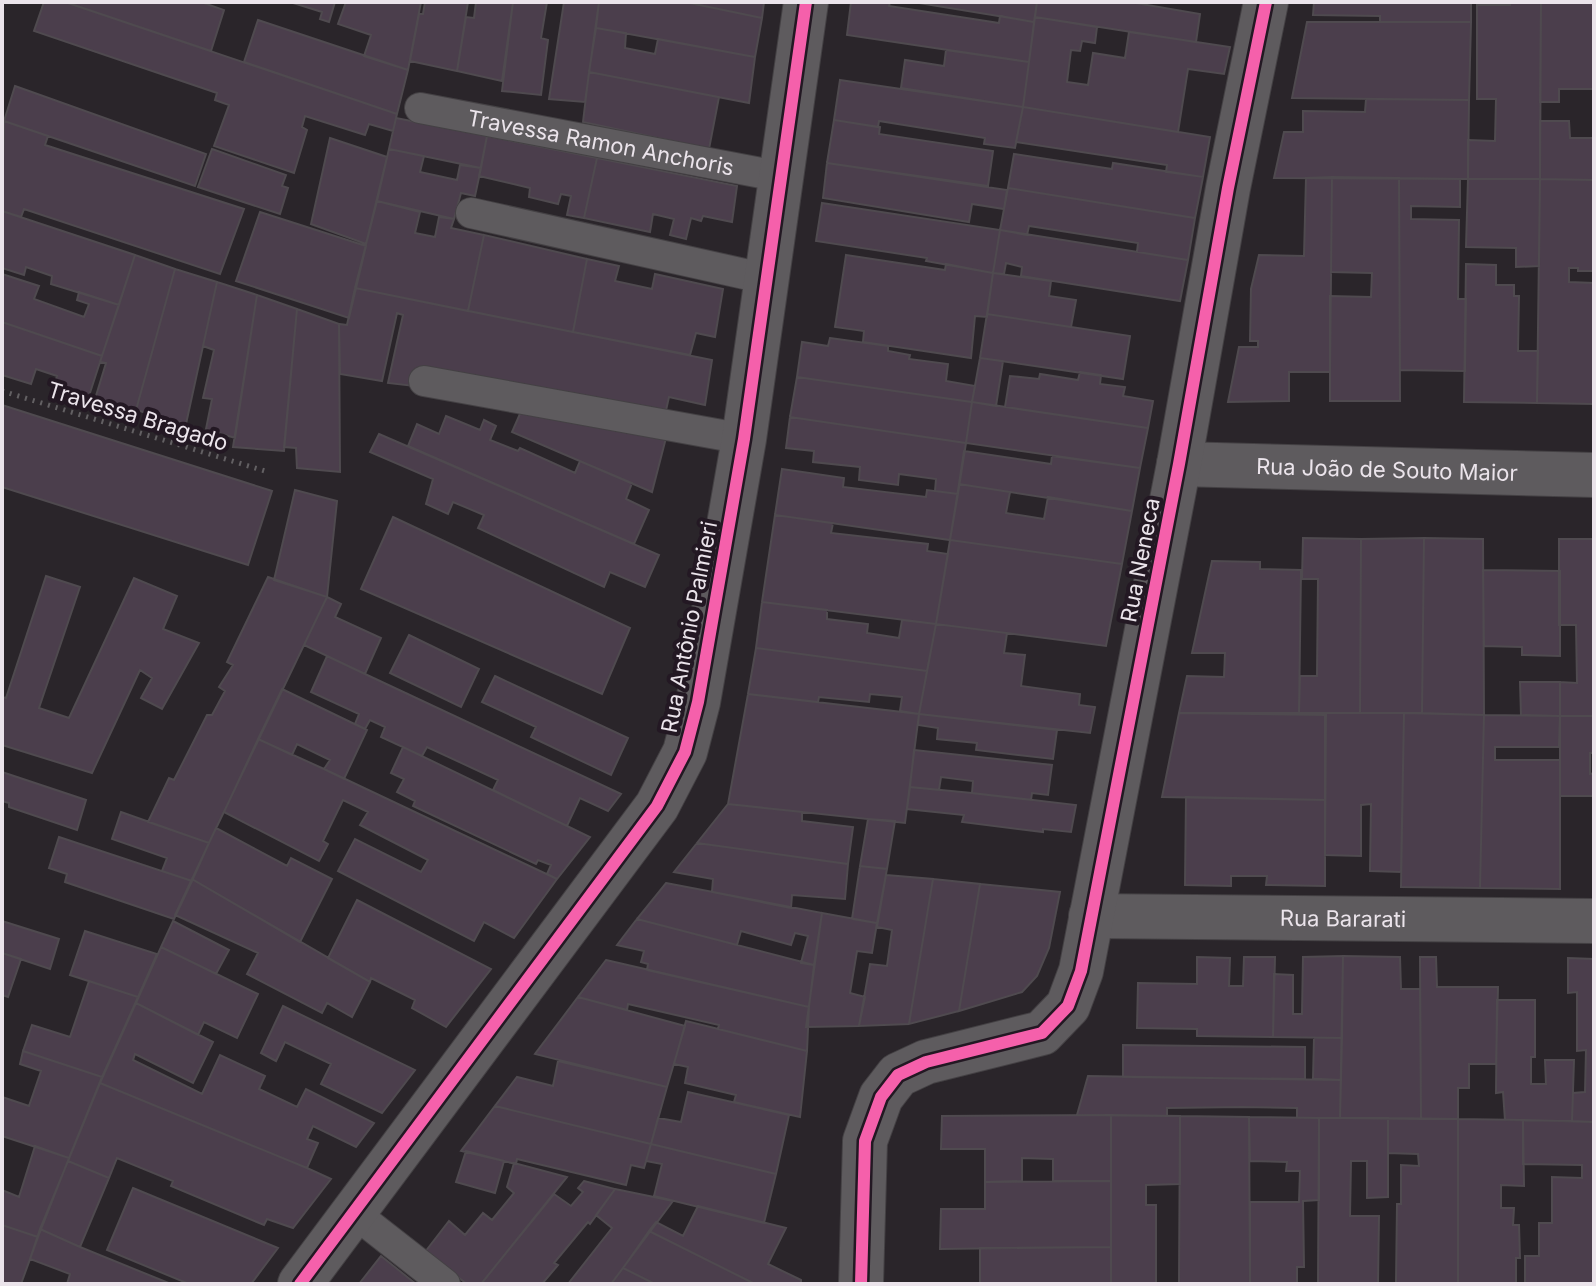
<svg xmlns="http://www.w3.org/2000/svg" width="1596" height="1286" viewBox="0 0 1596 1286" font-family="Inter,sans-serif">
  <style>
    .building { fill: #4b3e4c; stroke: #4f4a4f; stroke-width: 2 }
    .lines { fill: none; stroke-linecap: round; stroke-linejoin: round }
    .service-casing { stroke: #444144; stroke-width: 32 }
    .minor-casing { stroke: #444144; stroke-width: 46 }
    .tertiary-casing { stroke: #444144; stroke-width: 46 }
    .path { stroke: #636063; stroke-width: 5; stroke-dasharray: 2 6; stroke-linecap: butt }
    .service { stroke: #5e5b5e; stroke-width: 30 }
    .minor { stroke: #5e5b5e; stroke-width: 44 }
    .tertiary { stroke: #5e5b5e; stroke-width: 44 }
    .cycleway-casing { stroke: #231823; stroke-width: 17 }
    .cycleway { stroke: #f560ab; stroke-width: 12 }
    .labels { text-anchor: middle; stroke-width: 8; stroke-linejoin: round; paint-order: stroke }
    .street-label { font-size: 22px; fill: #ebe4eb; stroke: #231823 }
  </style>
  <rect width="100%" height="100%" fill="#2a252a"/>
  <path class="building" d="M44 2H65L397 114 393 131 369 124 365 135 305 116 302 127 307 130 294 173 214 146 229 105 215 100 217 93 34 31Z
    M65 2H201L224 10 211 51Z
    M290 2H335L329 22 320 19 322 12Z
    M346 2H421L408 70 364 56 371 35 338 24Z
    M425 2H468L457 71 410 61 419 14H423Z
    M476 2H513L502 81 457 71 466 17 474 18Z
    M513 2H547L541 38 548 40 541 95 502 91Z
    M564 2H599L585 102 549 99Z
    M599 2H685L762 18 755 57 596 28Z
    M685 2H764L762 18Z
    M851 2H890L889 6 999 23 1000 16 1034 22 1029 62 847 35Z
    M913 2H1037L1034 22Z
    M1037 2H1130L1200 14 1196 42 1035 17Z
    M1314 2H1471V22H1380V16L1313 15Z
    M1510 2H1541L1540 179H1468V140L1495 141 1496 99H1477V5H1510Z
    M1541 2H1594V89H1559V102H1540Z
    M1035 17 1097 27 1095 43 1082 41 1080 51 1071 50 1067 82 1088 85 1093 53 1125 58 1129 32 1230 47 1224 74 1188 69 1178 132 1023 107Z
    M258 20 408 70 397 114 244 62Z
    M1307 22H1471L1469 100 1292 98Z
    M596 28 626 33 625 48 655 54 658 39 755 57 749 103 589 72Z
    M946 50 1029 62 1023 107 901 88 905 60 944 66Z
    M589 72 719 97 709 149 583 122Z
    M840 80 1023 107 1015 148 984 144 985 138 879 121 878 127 834 120Z
    M15 86 206 154 195 186 4 121Z
    M1366 99 1469 100 1468 179 1274 178 1284 132H1303V111L1365 112Z
    M1023 107 1210 137 1203 177 1166 172 1167 165 1016 142Z
    M396 118 487 136 481 168 389 149Z
    M834 120 880 127 879 134 993 151 988 186 827 163Z
    M4 121 48 136 45 145 244 209 220 274 24 209 21 217 2 211Z
    M1540 121H1569L1570 138H1594V180L1540 179Z
    M487 136 597 158 584 218 567 215 571 196 561 194 558 204 529 197 530 188 479 176Z
    M330 138 387 157 366 244 311 224Z
    M212 149 286 175 282 186 288 188 280 214 198 187Z
    M389 149 424 156 420 172 457 180 460 165 481 168 475 196 461 193 454 219 377 201Z
    M1014 154 1112 169 1113 163 1203 177 1195 218 1008 188Z
    M597 158 737 186 732 222 703 216 701 221 691 218 686 239 670 235 674 219 653 214 650 232 584 218Z
    M827 163 1007 190 1004 209 972 204 969 222 823 198Z
    M1332 177 1330 372H1289V401L1228 402 1239 347H1258V341H1250L1251 289 1259 255 1304 256 1306 178Z
    M1332 177 1399 178 1400 401H1330V296L1371 297 1372 273 1331 272Z
    M1399 178 1460 179V207L1411 206V219L1459 220 1458 299H1466L1465 371 1400 370Z
    M1468 179H1540L1539 266 1516 267V248L1466 247Z
    M1540 179 1594 180V271H1578V268H1569V282L1594 283V404L1537 403Z
    M1008 188 1195 218 1188 260 1137 252 1138 243 1029 226 1027 235 1000 230Z
    M377 201 420 212 415 233 435 237 439 217 454 219 451 228 484 235 468 311 355 288Z
    M822 203 1000 230 993 273 926 261 927 258 816 241Z
    M2 211 135 255 119 305 51 284 52 276 26 267 24 275 2 268Z
    M260 212 366 246 349 318 236 281Z
    M1000 230 1188 260 1180 301 1021 276 1022 267 1006 263 1004 274 993 273Z
    M484 235 587 259 573 332 468 311Z
    M135 255 175 269 136 410 95 399 106 363 100 362Z
    M846 255 945 270 946 264 993 273 987 317 975 316 971 358 863 342 864 331 835 327Z
    M587 259 619 266 615 281 652 289 655 274 723 289 715 337 696 333 690 355 573 332Z
    M1466 264 1496 265V285H1514V296H1519L1518 351H1538L1537 403 1464 402Z
    M175 269 217 282 186 424 136 410Z
    M993 273 1051 281 1049 296 1076 300 1071 327 987 314Z
    M2 274 39 286 34 299 84 317 89 304 77 300 79 292 119 305 102 356 2 322Z
    M217 282 257 295 235 438 206 429 212 399 203 398 214 350 203 346Z
    M355 288 712 360 705 405 669 397 665 415 388 383 403 315 397 313 382 381 340 374 339 324 347 325Z
    M257 295 297 309 284 451 233 447Z
    M297 309 339 324 340 472 297 468 296 448 284 447Z
    M987 314 1130 336 1123 379 980 358Z
    M2 322 102 356 87 402 52 391 57 376 36 369 31 384 2 375Z
    M830 338 888 346V351L910 355 909 359 948 364 946 381 975 386 972 402 797 377 802 342 828 346Z
    M980 358 1003 361 996 406 972 402Z
    M1080 372 1101 375 1100 384 1125 387 1123 396 1153 401 1148 428 1005 407 1010 376 1039 379 1040 374 1078 380Z
    M797 377 972 402 966 443 790 417Z
    M972 402 1148 428 1140 468 966 443Z
    M2 405 272 491 248 565 2 487Z
    M523 407 667 434 652 492 512 432Z
    M446 416 480 430 484 420 496 426 490 440 518 451 520 448 575 473 580 461 632 483 626 499 649 510 634 544 408 446 417 424 439 434Z
    M790 417 966 443 958 494 935 491 936 479 899 474 898 485 859 480 860 467 813 462 814 451 786 448Z
    M379 434 659 555 645 587 610 572 604 587 478 528 484 515 453 502 448 514 426 504 433 479 370 452Z
    M964 451 1051 464 1052 456 1140 468 1132 511 959 484Z
    M782 469 844 478 843 487 926 497 927 490 958 494 950 540 775 515Z
    M959 484 1010 492 1006 513 1044 519 1048 497 1132 511 1122 564 950 540Z
    M295 490 337 501 327 597 274 580Z
    M775 515 833 523 831 533 928 544 927 551 948 554 936 624 762 602Z
    M393 517 630 628 602 694 361 589Z
    M1303 538 1361 539 1360 713H1299L1300 676H1317L1318 579H1302Z
    M1424 538 1422 713H1360L1361 539Z
    M1424 538 1483 539 1484 715 1422 713Z
    M1559 539H1594V716H1560V682L1577 683 1576 625H1559Z
    M950 540 1122 564 1106 646 936 624Z
    M1212 561 1260 562V569L1301 570 1299 713H1179L1187 676 1224 677 1225 653H1192Z
    M1483 570 1560 571V656L1522 655V647L1484 646Z
    M46 576 80 587 39 708 69 718 134 578 177 596 163 629 199 643 162 709 141 698 152 678 140 670 92 773 2 745V697L6 698Z
    M268 577 327 597 209 843 148 822 169 778 174 780 207 715H212L225 691 219 687 233 665 227 662Z
    M327 597 341 604 335 617 381 638 365 674 304 645Z
    M762 602 827 610V619L868 624 867 633 899 638 902 620 936 624 927 671 756 648Z
    M936 624 1007 633 1004 653 1025 655 1021 686 1080 694 1079 705 1095 707 1090 733 919 714Z
    M409 635 479 669 461 707 390 673Z
    M756 648 927 671 919 714 900 711 902 697 870 694 869 702 819 697 818 702 748 694Z
    M327 656 365 674 621 794 608 811 580 798 567 826 493 790 498 780 427 747 422 756 381 737 385 727 370 720 365 729 355 724 359 714 311 692Z
    M495 676 628 738 611 775 531 737 536 727 482 702Z
    M1520 682H1560V716L1521 715Z
    M282 689 367 730 344 779 324 769 330 760 297 744 292 755 258 739Z
    M748 694 919 714 905 823 728 804Z
    M1179 713 1325 715V800L1162 797Z
    M1326 713H1404L1401 872 1370 871 1371 804 1361 805V856L1325 855Z
    M1404 713 1484 715 1480 888 1401 887Z
    M919 714 1057 730 1053 759 976 750 977 743 937 739 938 728 918 725Z
    M1484 715 1560 716 1559 747H1495V760H1560V889L1480 888Z
    M1560 716H1594V753H1590V774L1594 773V796H1560Z
    M258 739 324 769 557 879 514 938 484 922 474 941 338 871 355 839 421 872 428 860 360 825 368 812 343 800 323 841 328 844 319 861 224 812Z
    M403 747 567 826 590 837 557 879 547 874 551 865 538 860 536 864 413 806 415 801 397 792 404 779 391 773Z
    M914 750 1052 765 1048 795 1032 793 1031 800 972 793 973 781 941 777 939 790 910 787Z
    M2 772 86 800 77 830 9 807V803L2 801Z
    M910 787 972 793 1076 805 1071 832 1043 829V832L962 822 964 815 907 809Z
    M1186 797 1325 800V886L1266 885 1267 876H1231V886L1185 885Z
    M728 804 802 812V821L853 827 848 864 697 843Z
    M121 812 209 843 192 881 162 871 167 858 112 839Z
    M868 819 895 821 887 869 860 866Z
    M216 828 287 866 291 858 332 879 300 942 192 879Z
    M59 837 192 881 174 919 65 882 67 874 49 868Z
    M697 843 848 864 845 899 792 895 791 908 712 892 713 879 674 872Z
    M860 866 887 869 877 923 852 919Z
    M886 875 933 879 909 1024 859 1026 870 964 887 966 892 930 877 927Z
    M192 879 370 982 352 1017 327 1003 322 1013 247 974 258 953 175 915Z
    M933 879 980 884 959 1011 909 1024Z
    M666 883 822 913 814 965 801 963 808 936 795 933 791 945 741 931 737 945 637 919Z
    M980 884 1060 892 1049 948 1037 976 1022 992 959 1011Z
    M357 900 491 969 446 1027 412 1008 415 1000 371 978 370 982 328 958Z
    M822 913 877 923 872 953 857 951 850 993 865 997 859 1026 806 1027Z
    M637 919 814 965 809 1007 647 970 648 964 641 962 644 951 617 945Z
    M2 921 59 939 50 969 2 953Z
    M173 921 229 950 216 974 161 947Z
    M85 931 157 954 138 997 70 975Z
    M161 947 258 994 237 1038 204 1022 198 1035 136 1003Z
    M2 953 21 959 8 997 2 995Z
    M1343 956 1342 1038 1273 1037 1274 974 1293 975V1014H1302L1303 957Z
    M1343 956 1400 957 1401 989H1420L1421 1119 1340 1118Z
    M1197 957 1230 958 1229 986H1243L1244 957H1275L1273 1037 1197 1036V1029L1137 1028 1138 983 1197 984Z
    M1420 957H1436L1437 987H1498L1496 1064H1469V1088H1458V1119H1421Z
    M1568 958 1594 959V1122L1572 1121 1573 1093 1585 1092 1586 1050 1577 1051V992L1568 993Z
    M606 960 809 1007 807 1051 718 1029 719 1025 628 1004 627 1010 578 997Z
    M89 981 138 997 102 1077 23 1051 32 1025 70 1037Z
    M578 997 685 1026 667 1087 535 1054Z
    M1497 1000H1535V1057H1531V1084H1546L1545 1060H1574L1572 1121 1505 1120 1503 1092 1496 1093Z
    M136 1003 213 1042 193 1083 135 1054 133 1060 202 1094 220 1055 265 1076 259 1089 297 1107 306 1089 374 1123 356 1147 313 1126 307 1139 318 1143 307 1168 100 1083Z
    M283 1006 415 1070 382 1113 321 1084 331 1064 285 1042 276 1061 261 1053Z
    M686 1021 807 1051 800 1117 734 1102 736 1095 685 1083 688 1067 674 1064Z
    M1314 1038H1342L1341 1080 1313 1079Z
    M1123 1045 1305 1047V1079L1123 1077Z
    M23 1051 102 1077 69 1158 2 1136V1097L29 1106 41 1071 20 1064Z
    M558 1061 667 1087 651 1144 495 1106 517 1077 553 1086Z
    M1088 1076 1341 1080 1340 1118H1297V1108L1242 1107 1167 1108V1116L1077 1115Z
    M100 1083 307 1168 331 1179 293 1228 267 1219 264 1225 171 1186 173 1181 117 1158 109 1178 68 1161Z
    M688 1092 789 1115 776 1174 651 1144 658 1118 681 1122Z
    M495 1106 651 1144 644 1168 631 1165 626 1185 517 1159 516 1164 461 1151Z
    M1111 1115 1180 1116V1184L1146 1185V1205H1156V1284H1111Z
    M1111 1115V1181H1053V1159L1022 1158V1181L985 1182V1149H941L942 1116Z
    M1180 1116 1249 1117 1250 1284H1179Z
    M1249 1117 1319 1118V1200L1303 1201 1304 1267H1297V1284H1250V1202H1299L1300 1171H1286L1287 1162 1250 1161Z
    M1319 1118H1388V1197L1367 1198V1161H1351L1350 1216H1379L1378 1284H1318Z
    M1388 1118 1458 1119V1284H1388L1396 1283 1397 1204H1401V1165L1419 1166 1418 1154 1388 1153Z
    M1458 1119 1523 1120 1524 1186 1501 1185V1208H1514L1513 1225H1519L1520 1258H1516V1284H1458Z
    M1523 1120 1594 1122V1284H1525V1256H1539V1223H1552V1177L1582 1178V1165L1523 1164Z
    M651 1144 776 1174 764 1223 654 1196 662 1164 646 1161Z
    M35 1146 69 1158 38 1237 2 1225V1190L19 1197Z
    M466 1151 504 1161 495 1193 456 1182Z
    M68 1161 109 1178 80 1247 40 1229Z
    M514 1163 567 1177 481 1284H467L425 1252 449 1221 465 1235 483 1213 492 1220 514 1193 507 1187Z
    M584 1181 615 1189 590 1224 588 1222 554 1263 558 1265 542 1284H481L554 1194 571 1206 583 1192 578 1188Z
    M1111 1181V1247L940 1249 941 1209H985V1182Z
    M133 1188 278 1248 251 1284H189L107 1250Z
    M615 1189 673 1201 611 1284H568L612 1228 596 1215Z
    M698 1206 786 1228 768 1264 801 1280V1284H755L649 1231 656 1222 683 1236Z
    M2 1225 38 1237 21 1284H2Z
    M40 1229 80 1247 171 1284H67L70 1274 30 1259Z
    M649 1231 755 1284H655L623 1268Z
    M1111 1247V1284H980V1248Z
    M381 1256 416 1284H359Z
    M623 1268 655 1284H611Z"/>
  <g class="lines">
    <g class="service-casing">
      <g id="service">
        <path id="s1" d="M420 108 782 177"/>
        <path d="M471 213 767 279"/>
        <path d="M424 381 744 439"/>
        <path d="M353 1212 445 1284"/>
      </g>
    </g>
    <g class="minor-casing">
      <g id="minor">
        <path id="s2" d="M1179 464 1594 475"/>
        <path id="s3" d="M1091 916 1594 921"/>
        <path d="M861 1284 865 1141 881 1097 898 1075 926 1062 1042 1033 1068 1006 1081 971 1179 464 1228 188 1266 2"/>
      </g>
    </g>
    <g class="tertiary-casing">
      <path id="tertiary" d="M300 1284 657 806 685 752 698 702 744 439 806 2"/>
    </g>
    <path class="path" d="M2 391 265 471"/>
    <use href="#service" class="service"/>
    <use href="#minor" class="minor"/>
    <use href="#tertiary" class="tertiary"/>
    <g class="cycleway-casing">
      <path id="cycleway" d="M300 1284 657 806 685 752 698 702 744 439 806 2
        M861 1284 865 1141 881 1097 898 1075 926 1062 1042 1033 1068 1006 1081 971 1179 464 1228 188 1266 2"/>
    </g>
    <use href="#cycleway" class="cycleway"/>
  </g>
  <g class="labels">
    <g class="street-label">
      <text dy="8" stroke="none"><textPath href="#s1" startOffset="184">Travessa Ramon Anchoris</textPath></text>
      <text transform="translate(138 416) rotate(17)" y="8">Travessa Bragado</text>
      <text dy="8" stroke="none"><textPath href="#s2" startOffset="208">Rua João de Souto Maior</textPath></text>
      <text transform="translate(1140 560) rotate(-79)" y="8">Rua Neneca</text>
      <text transform="translate(689 627) rotate(-79)" y="8">Rua Antônio Palmieri</text>
      <text dy="8" stroke="none"><textPath href="#s3" startOffset="252">Rua Bararati</textPath></text>
    </g>
  </g>
  <rect width="1596" height="1286" fill="none" stroke="#ebe4eb" stroke-width="8"/>
</svg>
